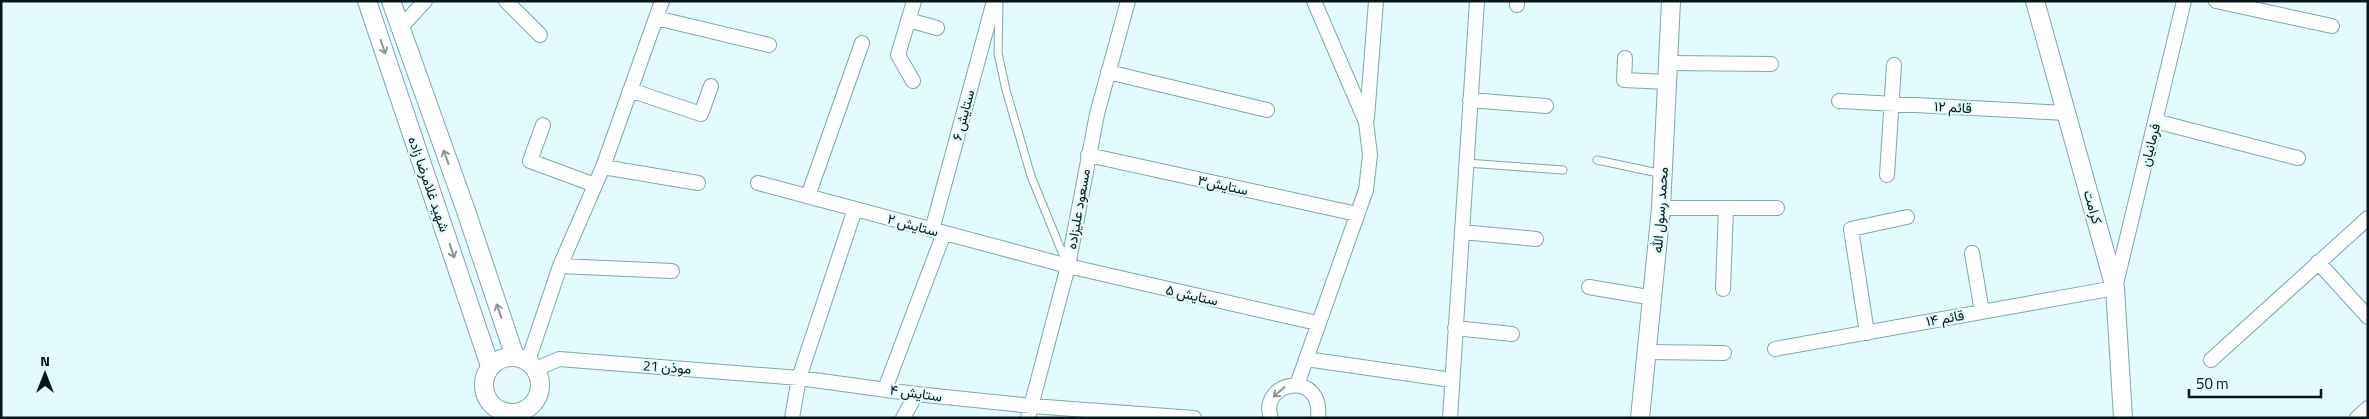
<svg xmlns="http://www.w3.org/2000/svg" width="2369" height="419" viewBox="0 0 2369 419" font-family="'Titillium Web',Vazirmatn,sans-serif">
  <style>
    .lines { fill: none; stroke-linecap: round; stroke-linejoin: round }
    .service-casing { stroke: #81a6ac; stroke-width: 9 }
    .minor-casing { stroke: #81a6ac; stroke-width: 16 }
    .tertiary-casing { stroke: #81a6ac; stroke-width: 20 }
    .service { stroke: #fff; stroke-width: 7 }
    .minor { stroke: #fff; stroke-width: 14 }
    .tertiary { stroke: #fff; stroke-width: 18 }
    .oneway { stroke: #909698 }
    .labels { text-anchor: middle; stroke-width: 4.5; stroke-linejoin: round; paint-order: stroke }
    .street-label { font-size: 14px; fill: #081619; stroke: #e3fafe }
  </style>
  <rect width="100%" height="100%" fill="#e3fafe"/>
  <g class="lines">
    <g class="service-casing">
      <path id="service" d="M999 2 998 53 1006 90 1031 176 1066 262
        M1597 160 1663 174
        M1466 163 1563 170"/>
    </g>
    <g class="minor-casing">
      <path id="minor" d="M506 1 540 35
        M1517 1V5
        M2216 1 2332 26
        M656 18 769 45
        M908 20 937 28
        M400 28 425 1
        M1625 58 1624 80 1668 82
        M1669 63 1771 64
        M1108 72 1267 110
        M913 81 898 55 914 1
        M630 90 701 114 711 86
        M1470 100 1546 106
        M1839 101 2066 113
        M1367 118 1376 1
        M2155 121 2298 158
        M543 125 530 161 595 185
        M1088 155 1357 214
        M603 167 698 183
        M1887 175 1894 65
        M758 183 1068 266 1317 323
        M808 196 862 43
        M1661 208H1777
        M932 230 994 1
        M1462 232 1536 239
        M1972 253 1982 312
        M2318 262 2368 317
        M560 266 672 271
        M1589 287 1654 298
        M1723 289 1726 208
        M1455 328 1512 334
        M1867 333 1851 229 1907 217
        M1775 349 2115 288 2184 1
        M1648 352 1724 353
        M1306 359 1452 380
        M2211 360 2368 218
        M528 361 560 266 603 167 662 1
        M536 369 559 359 799 378 916 394 1032 406 1194 418
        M1297 385 1366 190 1370 155 1366 122 1314 1
        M885 389 944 233
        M499 418 502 412
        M792 418 799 378 855 209
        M903 418 916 394
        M1028 418 1068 266 1097 114 1128 1
        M1271 418C1258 381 1324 369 1318 418
        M1450 418 1477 1
        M2357 418 2368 408"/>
    </g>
    <g class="tertiary-casing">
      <path id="tertiary" d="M367 1 490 366
        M391 1 465 208 515 357
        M2035 1 2115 288 2123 418
        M484 385a28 28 0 1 1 56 0a28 28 0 1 1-56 0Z
        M1640 418 1661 208 1671 1"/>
    </g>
    <use href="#service" class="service"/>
    <use href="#minor" class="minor"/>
    <use href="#tertiary" class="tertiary"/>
  </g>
  <defs><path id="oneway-shaft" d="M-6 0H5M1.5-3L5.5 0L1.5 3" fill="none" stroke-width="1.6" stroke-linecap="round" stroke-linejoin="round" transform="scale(1.25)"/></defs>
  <g class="oneway">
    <use href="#oneway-shaft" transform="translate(383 47) rotate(71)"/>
    <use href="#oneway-shaft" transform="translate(446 157) rotate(-110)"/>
    <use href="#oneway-shaft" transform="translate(452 251) rotate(72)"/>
    <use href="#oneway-shaft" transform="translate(499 311) rotate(-109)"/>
    <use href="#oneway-shaft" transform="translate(1279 392) rotate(139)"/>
  </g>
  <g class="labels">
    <g class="street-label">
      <text transform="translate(1953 107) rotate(3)" y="5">قائم ۱۲</text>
      <text transform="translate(963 115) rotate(-75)" y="5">ستایش ۶</text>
      <text transform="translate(2150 145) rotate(-76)" y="5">فرمانیان</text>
      <text transform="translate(429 184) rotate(71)" y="5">شهید غلامرضا زاده</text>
      <text transform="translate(1223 185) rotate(12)" y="5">ستایش۳</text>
      <text transform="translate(2093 207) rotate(74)" y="5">کرامت</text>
      <text transform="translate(1078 209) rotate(-80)" y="5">مسعود علیزاده</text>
      <text transform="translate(1660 210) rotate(-86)" y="5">محمد رسول الله</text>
      <text transform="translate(913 225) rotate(15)" y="5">ستایش ۲</text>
      <text transform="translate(1192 295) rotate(13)" y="5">ستایش ۵</text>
      <text transform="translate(1945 318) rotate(-10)" y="5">قائم ۱۴</text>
      <text transform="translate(667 367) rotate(4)" y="5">موذن 21</text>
      <text transform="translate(916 393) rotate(8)" y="5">ستایش ۴</text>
    </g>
  </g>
  <rect width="2369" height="419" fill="none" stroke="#081619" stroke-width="5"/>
  <g transform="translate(45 374)" stroke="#e3fafe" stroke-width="4" paint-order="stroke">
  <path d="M0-4L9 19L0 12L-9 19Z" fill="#081619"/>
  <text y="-8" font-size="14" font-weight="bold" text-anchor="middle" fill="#081619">N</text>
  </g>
  <path d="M2189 389v8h132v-8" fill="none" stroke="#081619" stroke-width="2.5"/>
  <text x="2196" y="389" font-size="15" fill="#081619" stroke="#e3fafe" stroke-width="4" paint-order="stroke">50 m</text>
</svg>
